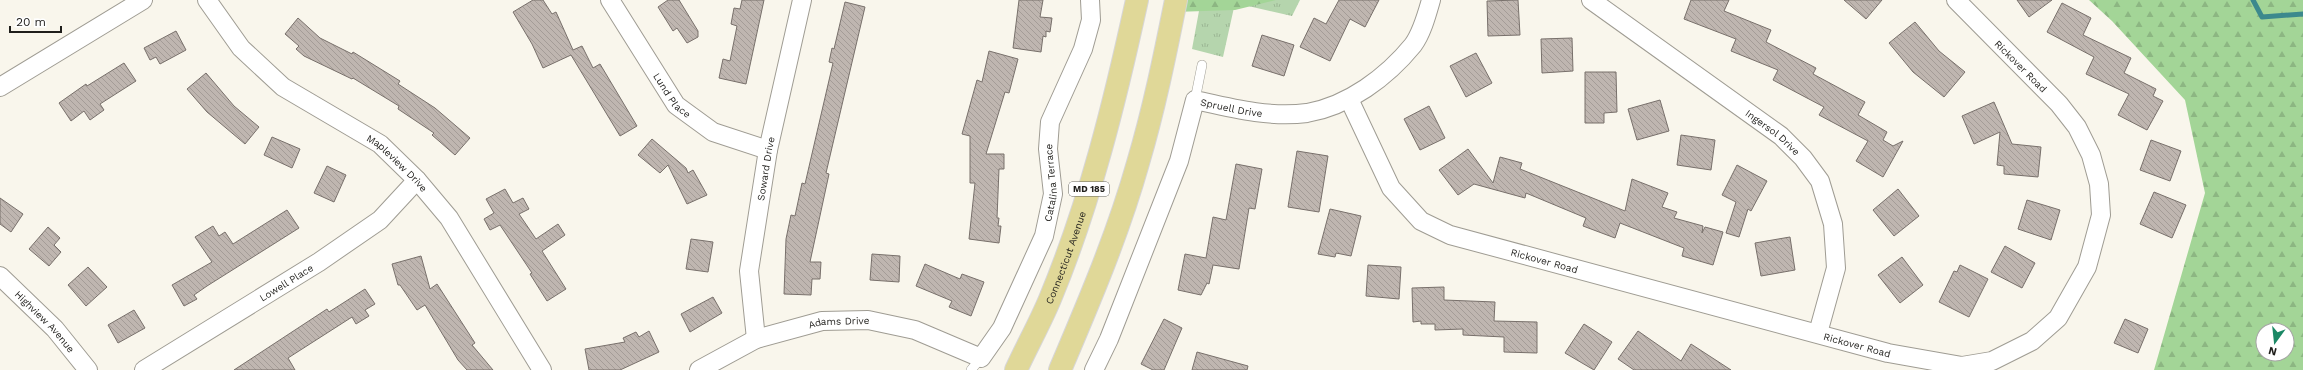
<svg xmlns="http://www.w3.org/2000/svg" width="2303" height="370" viewBox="0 0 2303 370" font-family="'Work Sans',sans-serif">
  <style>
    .grass { fill: url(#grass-tufts) }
    .forest { fill: url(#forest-firs); fill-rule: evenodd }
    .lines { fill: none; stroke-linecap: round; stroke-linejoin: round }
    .stream { stroke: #3c898d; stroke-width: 5 }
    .building { fill: url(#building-back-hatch); stroke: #78706b }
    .service-casing { stroke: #9f9c93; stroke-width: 10 }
    .minor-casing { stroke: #9f9c93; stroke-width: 20 }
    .primary-casing { stroke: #d7d6d6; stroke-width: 24 }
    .service { stroke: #fff; stroke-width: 9 }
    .minor { stroke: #fff; stroke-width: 18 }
    .primary { stroke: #e0d898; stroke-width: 22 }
    .labels { text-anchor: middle; stroke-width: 4; stroke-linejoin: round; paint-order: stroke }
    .shield { fill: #fff; stroke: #62625f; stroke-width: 1 }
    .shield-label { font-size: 9px; font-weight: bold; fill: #1f1e1b }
    .street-label { font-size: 10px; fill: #1f1e1b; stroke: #fff }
  </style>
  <defs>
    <pattern id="grass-tufts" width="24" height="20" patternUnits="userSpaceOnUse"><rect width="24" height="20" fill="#b5d5ad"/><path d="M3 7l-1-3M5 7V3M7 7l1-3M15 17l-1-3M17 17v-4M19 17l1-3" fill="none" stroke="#9bb694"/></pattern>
    <pattern id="forest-firs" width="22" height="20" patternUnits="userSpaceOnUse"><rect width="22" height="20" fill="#a3d597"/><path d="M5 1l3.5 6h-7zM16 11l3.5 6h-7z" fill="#8cb682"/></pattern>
    <pattern id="building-back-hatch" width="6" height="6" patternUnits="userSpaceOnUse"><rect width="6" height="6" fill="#bfb6b0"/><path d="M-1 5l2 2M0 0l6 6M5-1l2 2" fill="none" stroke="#a49c97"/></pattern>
  </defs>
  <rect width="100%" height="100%" fill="#f9f6ec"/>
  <path class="grass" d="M1201 0H1300L1292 16 1235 3 1223 57 1192 49Z"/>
  <path class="forest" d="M1176 0H1276L1235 10 1174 12Z
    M2089 0H2303V370H2154L2205 193 2185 100 2112 21ZM2263 330H2287V354H2263Z"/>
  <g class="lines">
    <path class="stream" d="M2253 0 2262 17 2303 14"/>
  </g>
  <path class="building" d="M533 0H543L552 14 556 12 573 50 582 46 593 68 600 64 637 126 620 136 571 55 543 68 532 44 513 12Z
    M668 0H679L698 31V37L687 43 677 28 673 31 658 7Z
    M742 0H764L746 84 719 78 723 59 730 61 737 26 731 24 734 8 740 9Z
    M1019 0H1043L1040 17 1052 18 1050 32 1046 31V37L1043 36 1041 52 1013 48Z
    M1339 0H1379L1365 27 1350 19 1330 61 1300 47 1314 18 1326 24Z
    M1518 0 1520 35 1488 36 1487 1Z
    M1691 0H1729L1724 11 1771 30 1766 42 1816 68 1813 74 1865 102 1858 115 1887 132 1883 140 1893 146 1903 141 1883 177 1856 161 1868 141 1819 115 1824 107 1773 80 1778 70 1731 51 1736 39 1684 19Z
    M1844 0H1882L1866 19Z
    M2017 0H2052L2029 17Z
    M845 2 865 7 826 173 829 174 810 262H821L820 279H812L811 295 784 294 786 239 791 215 795 216 802 183 805 184 833 63 829 62 832 48 834 49Z
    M2062 3 2091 18 2083 35 2131 58 2124 73 2156 89 2153 96 2163 101 2147 130 2118 115 2129 94 2086 74 2094 57 2047 32Z
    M298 18 320 38 352 54 353 52 400 81 398 84 435 108 470 138 455 155 432 135 434 133 398 109 399 106 353 78 352 79 304 56 296 49 299 46 285 34Z
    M1915 22 1939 51 1965 72 1944 97 1913 72 1889 43Z
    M176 31 186 50 160 64 156 57 150 60 144 48Z
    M1262 35 1294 45 1284 76 1252 66Z
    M1572 38 1573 71 1542 73 1541 39Z
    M989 51 1018 59 1009 93 1005 92 986 154H1004V169H999L997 218H999L998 226H1001L999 243 969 239 975 183H970V136L962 134 977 80 982 82Z
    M1476 53 1492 83 1466 97 1450 66Z
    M124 63 136 81 100 104 104 110 90 120 84 111 71 121 59 103 86 84 87 86Z
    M1585 72H1616L1617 112 1604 113V123H1585Z
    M206 73 234 106 259 127 245 144 207 112 187 89Z
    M1660 100 1669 131 1637 140 1628 109Z
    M1994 102 2012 144 2041 147 2038 177 2004 174V166L1997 165 2000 132 1974 144 1962 116Z
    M1429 106 1445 138 1420 150 1404 119Z
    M1681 135 1715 140 1711 170 1677 165Z
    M272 137 300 149 292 168 264 155Z
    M652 139 686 168 688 173 693 170 707 195 687 204 668 165 660 173 638 155Z
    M2151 140 2181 151 2170 181 2140 170Z
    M1468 149 1493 183 1500 157 1522 163 1520 169 1625 211 1632 179 1668 193 1662 207 1677 212 1674 218 1703 226 1702 233 1705 227 1723 232 1713 265 1682 256 1684 248 1620 223 1615 238 1583 226 1586 218 1526 193 1525 198 1474 184 1458 195 1439 170Z
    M1297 151 1328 156 1319 212 1288 207Z
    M1236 164 1262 169 1255 209 1249 208 1239 269 1213 265 1209 284 1207 283 1201 295 1178 290 1185 254 1206 258 1213 217 1226 220Z
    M1737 165 1767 181 1751 211 1748 209 1739 237 1726 233 1736 202 1722 195Z
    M327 166 346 175 334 202 314 193Z
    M505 189 513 203 523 198 529 209 519 214 536 239 558 224 565 235 542 251 566 289 547 301 530 274 532 273 500 225 490 230 484 219 494 213 486 199Z
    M1898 189 1919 216 1894 236 1873 210Z
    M2154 192 2186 205 2172 238 2140 224Z
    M0 198 23 214 11 232 0 224Z
    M2027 200 2060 210 2051 240 2018 229Z
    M1330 209 1361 216 1351 256 1336 253 1335 257 1318 254Z
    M287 210 299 228 207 286 194 295 197 299 184 306 172 285 212 262 195 237 213 226 219 236 225 232 233 244Z
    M48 227 60 238 54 245 61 252 49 266 29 249Z
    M1790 237 1795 270 1761 276 1755 243Z
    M691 239 713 242 708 272 686 269Z
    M2005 246 2035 263 2022 288 1991 272Z
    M872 254 900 256 899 282 870 280Z
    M421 256 430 289 437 284 475 343 472 345 493 370H467L458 360 425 305 417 310 400 285H398L392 264Z
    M1902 257 1923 285 1900 303 1878 275Z
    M925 264 960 279 962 274 984 282 971 316 949 307 952 301 916 286Z
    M1368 265 1401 267 1399 299 1366 296Z
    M1960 265 1988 279 1969 317 1939 302 1954 271 1957 272Z
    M88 267 107 287 86 306 68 285Z
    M1444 287V300L1495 302 1494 321 1537 322V353L1504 352V337L1463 335V329L1435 330V324H1421V321L1413 322 1412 288Z
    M365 289 375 304 365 310 369 316 356 324 352 317 288 358 295 370H234L327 309 329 312Z
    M713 297 722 313 690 332 681 314Z
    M134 310 145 328 118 343 108 325Z
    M1164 319 1182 328 1164 370H1153L1141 364Z
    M2125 319 2148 329 2138 353 2114 343Z
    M1584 324 1612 342 1594 370 1565 353Z
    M649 331 659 352 620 370H589L585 349 625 342 623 338 636 332 639 337Z
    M1638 331 1681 361 1691 344 1731 370H1634L1618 359Z
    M1197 352 1248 366 1247 370H1192Z"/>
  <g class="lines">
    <g class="service-casing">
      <path id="service" d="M1195 100 1202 65
        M971 370 981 358"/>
    </g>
    <g class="minor-casing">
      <g id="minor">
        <path id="s1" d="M207 0 241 48 283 87 380 144 417 180 449 218 542 370"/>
        <path id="s2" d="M610 0 676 105 713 132 768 150"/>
        <path id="s3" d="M1591 0 1781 136 1803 158 1820 181 1833 224 1836 268 1818 333"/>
        <path d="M0 87 143 0"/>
        <path id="s4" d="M1349 99 1391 188 1421 221 1450 235 1888 353 1962 366 1992 361 2032 341 2058 318 2087 267 2101 215 2099 184 2091 155 2077 127 2059 104 1956 0"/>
        <path id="s5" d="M0 276 55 329 88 370"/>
        <path id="s6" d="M756 339 749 271 768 150 802 0"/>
        <path id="s7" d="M144 370 319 262 380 220 417 180"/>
        <path id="s8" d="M699 370 756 339 822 321 868 320 915 330 981 358 1002 328 1044 236 1053 194 1048 149 1050 122 1083 49 1091 20 1090 0"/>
        <path id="s9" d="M1094 370 1109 339 1179 161 1195 100C1231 108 1269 118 1307 113 1348 106 1387 77 1413 45 1422 33 1427 14 1431 0"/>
      </g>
    </g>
    <g class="primary-casing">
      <g id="primary">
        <path id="s10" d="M1016 370C1027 346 1040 323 1050 299 1090 203 1115 101 1137 0"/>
        <path d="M1060 370C1089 302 1118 234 1138 163 1154 109 1165 55 1176 0"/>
      </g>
    </g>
    <use href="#service" class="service"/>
    <use href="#minor" class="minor"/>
    <use href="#primary" class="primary"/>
  </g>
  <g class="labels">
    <rect class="shield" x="1069" y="182" width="40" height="14" rx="3"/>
    <g class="shield-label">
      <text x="1089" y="192">MD 185</text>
    </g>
    <g class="street-label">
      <text transform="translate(2021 66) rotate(45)" y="4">Rickover Road</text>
      <text dy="4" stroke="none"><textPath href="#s2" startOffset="114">Lund Place</textPath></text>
      <text dy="4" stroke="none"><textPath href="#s9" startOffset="326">Spruell Drive</textPath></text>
      <text dy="4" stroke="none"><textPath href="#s3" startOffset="225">Ingersol Drive</textPath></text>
      <text dy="4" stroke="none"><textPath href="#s1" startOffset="254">Mapleview Drive</textPath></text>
      <text dy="4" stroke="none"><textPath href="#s6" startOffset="172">Soward Drive</textPath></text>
      <text dy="4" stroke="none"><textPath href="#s8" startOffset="491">Catalina Terrace</textPath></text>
      <text dy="4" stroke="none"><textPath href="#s10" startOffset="123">Connecticut Avenue</textPath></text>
      <text dy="4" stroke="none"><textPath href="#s4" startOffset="273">Rickover Road</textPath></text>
      <text dy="4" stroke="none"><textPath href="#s7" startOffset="167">Lowell Place</textPath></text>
      <text dy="4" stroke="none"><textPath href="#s5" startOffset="64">Highview Avenue</textPath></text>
      <text dy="4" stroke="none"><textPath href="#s8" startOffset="150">Adams Drive</textPath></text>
      <text dy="4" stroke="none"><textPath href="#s4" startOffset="597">Rickover Road</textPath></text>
    </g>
  </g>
  <g transform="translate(2275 342) rotate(195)"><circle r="19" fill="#ffffff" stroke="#a5a5a4"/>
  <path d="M0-3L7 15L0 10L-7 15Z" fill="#1b8865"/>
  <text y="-6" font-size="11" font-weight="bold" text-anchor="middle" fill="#1f1e1b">N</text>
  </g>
  <path d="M10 26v6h51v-6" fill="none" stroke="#1f1e1b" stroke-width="2"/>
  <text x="16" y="26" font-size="12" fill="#1f1e1b" stroke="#ffffff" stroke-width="3" paint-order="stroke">20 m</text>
</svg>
